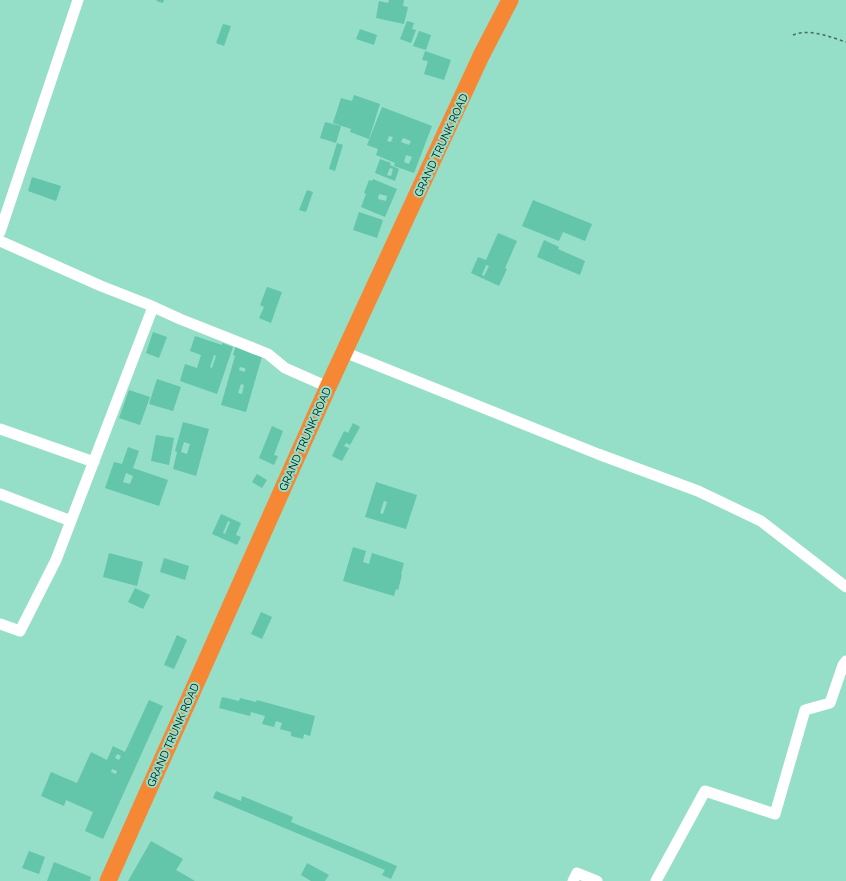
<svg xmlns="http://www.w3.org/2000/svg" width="846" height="881" viewBox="0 0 846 881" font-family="Raleway,sans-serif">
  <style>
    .building { fill: #63c5aa; fill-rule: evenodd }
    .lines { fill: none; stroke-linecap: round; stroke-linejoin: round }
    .path { stroke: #446e61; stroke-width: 1.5; stroke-dasharray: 3 3; stroke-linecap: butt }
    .minor { stroke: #fff; stroke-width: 11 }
    .highway { stroke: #f68835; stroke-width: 17 }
    .labels { text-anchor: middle; stroke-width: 4; stroke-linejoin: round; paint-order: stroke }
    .street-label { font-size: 11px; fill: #00110c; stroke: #95dec7 }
  </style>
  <rect width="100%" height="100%" fill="#95dec7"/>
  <path class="building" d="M157 0H164L163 3 156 1Z
    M389 0H404L403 6 408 7 404 24 376 18 379 1 388 3Z
    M407 21 414 23 412 29 416 30 411 43 400 39Z
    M223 24 231 26 224 46 216 43Z
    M360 29 377 35 374 45 356 39Z
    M419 31 431 35 426 50 413 46Z
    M425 51 451 60 444 80 424 74 428 61 422 60Z
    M354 95 380 104 369 139 350 132 351 129 333 123 341 98 352 101Z
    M382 107 432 126 414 173 394 166 395 163 376 155 378 149 367 145ZM389 136 393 137 391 142 387 141ZM403 138 411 141 409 145 401 142ZM406 155 412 157 409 164 404 162Z
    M325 122 341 126 336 143 320 138Z
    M337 143 343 145 335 171 329 169Z
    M380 159 391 163 390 165 399 169 395 181 375 173ZM390 168 393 169 391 176 387 175Z
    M32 177 61 186 56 201 28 191Z
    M373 179 397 189 385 217 361 207 366 194 364 193 369 180 372 181ZM379 194 387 196 386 201 378 199Z
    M307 190 313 192 306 212 299 210Z
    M533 200 592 224 585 241 563 232 559 241 522 226Z
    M359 212 383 220 377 238 353 230Z
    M498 233 517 241 505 268 507 269 499 286 471 273 478 257 486 260ZM486 265 489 266 484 276 482 275Z
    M544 240 559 247 558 249 585 261 580 275 537 257Z
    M267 287 282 292 271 323 259 318 264 307 260 305Z
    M153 332 167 337 159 358 146 353Z
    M195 336 222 345V343L233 347 217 394 180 381 185 364 197 368 201 355 190 351ZM214 355 216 356 212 368 210 367Z
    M236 345 263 353 246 412 221 405 235 356 233 355ZM240 367 245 368V372L239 370ZM241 384 244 385 242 394 238 393Z
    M157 379 181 387 173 411 149 404Z
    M129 390 150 397 140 425 119 418Z
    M183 422 209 429 196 476 173 469 177 452 175 451ZM184 442 190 444 187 454 181 452Z
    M353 423 360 427 350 445 346 443 344 446 349 448 342 461 332 456 344 431 348 433Z
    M272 426 283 431 274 455 278 456 274 465 259 458Z
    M156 435 174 438 169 465 151 461Z
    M128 447 139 451 133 468 168 480 159 506 105 488 114 462 122 464ZM126 473 133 476 130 484 123 482Z
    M257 474 267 480 262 488 252 482Z
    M376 482 417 495 406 529 365 517ZM384 501 387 502 383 514 380 513Z
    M221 514 241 523 236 535 241 537 237 545 212 534ZM228 521 230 522 225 534 223 533Z
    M353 547 366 551 363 562 369 564 372 553 404 563 401 574 402 575 398 590 396 589 394 596 343 581Z
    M109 553 143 562 137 586 103 577Z
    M164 558 189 566 185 580 160 572Z
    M135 588 150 595 143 609 128 602Z
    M261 612 272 617 262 639 251 634Z
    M177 635 187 640 174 669 164 665Z
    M222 697 239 701 240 698 256 702 257 700 315 716 310 736 304 734 303 739 291 736V732L280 729 282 723 276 721 274 727 262 724 265 716 251 712 250 716 219 708Z
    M149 700 163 706 103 839 85 831 93 812 66 800 64 806 41 796 51 772 77 783 91 752 107 760 113 746 125 752ZM117 754 121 756 119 760 115 758ZM112 769 117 771 116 774 111 772Z
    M216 791 241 801 242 796 293 817 291 822 397 866 391 879 382 875 385 870 213 798Z
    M151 841 183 859 176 870 195 881H128Z
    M29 851 45 857 39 874 22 868Z
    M54 862 91 877 90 881H47Z
    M307 863 329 875 325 881H311L301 875Z"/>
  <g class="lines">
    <path class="path" d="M793 35C809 28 830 37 846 42"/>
    <path class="minor" d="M0 232 78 0
      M0 241 101 286 147 304 180 319 268 354 285 368 328 387
      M344 352 598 454 698 491 761 521 846 587
      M0 429 94 462
      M0 494 71 521
      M0 624 20 631 56 560 153 307
      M573 881 577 873 597 881
      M656 881 705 791 775 814 805 710 830 703 843 665 846 661"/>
    <path class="highway" d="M108 881 328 387 481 56 510 0"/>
  </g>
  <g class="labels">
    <g class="street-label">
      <text transform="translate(441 145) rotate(-65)" y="4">GRAND TRUNK ROAD</text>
      <text transform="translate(305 439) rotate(-66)" y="4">GRAND TRUNK ROAD</text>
      <text transform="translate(173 735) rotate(-66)" y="4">GRAND TRUNK ROAD</text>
    </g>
  </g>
</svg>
